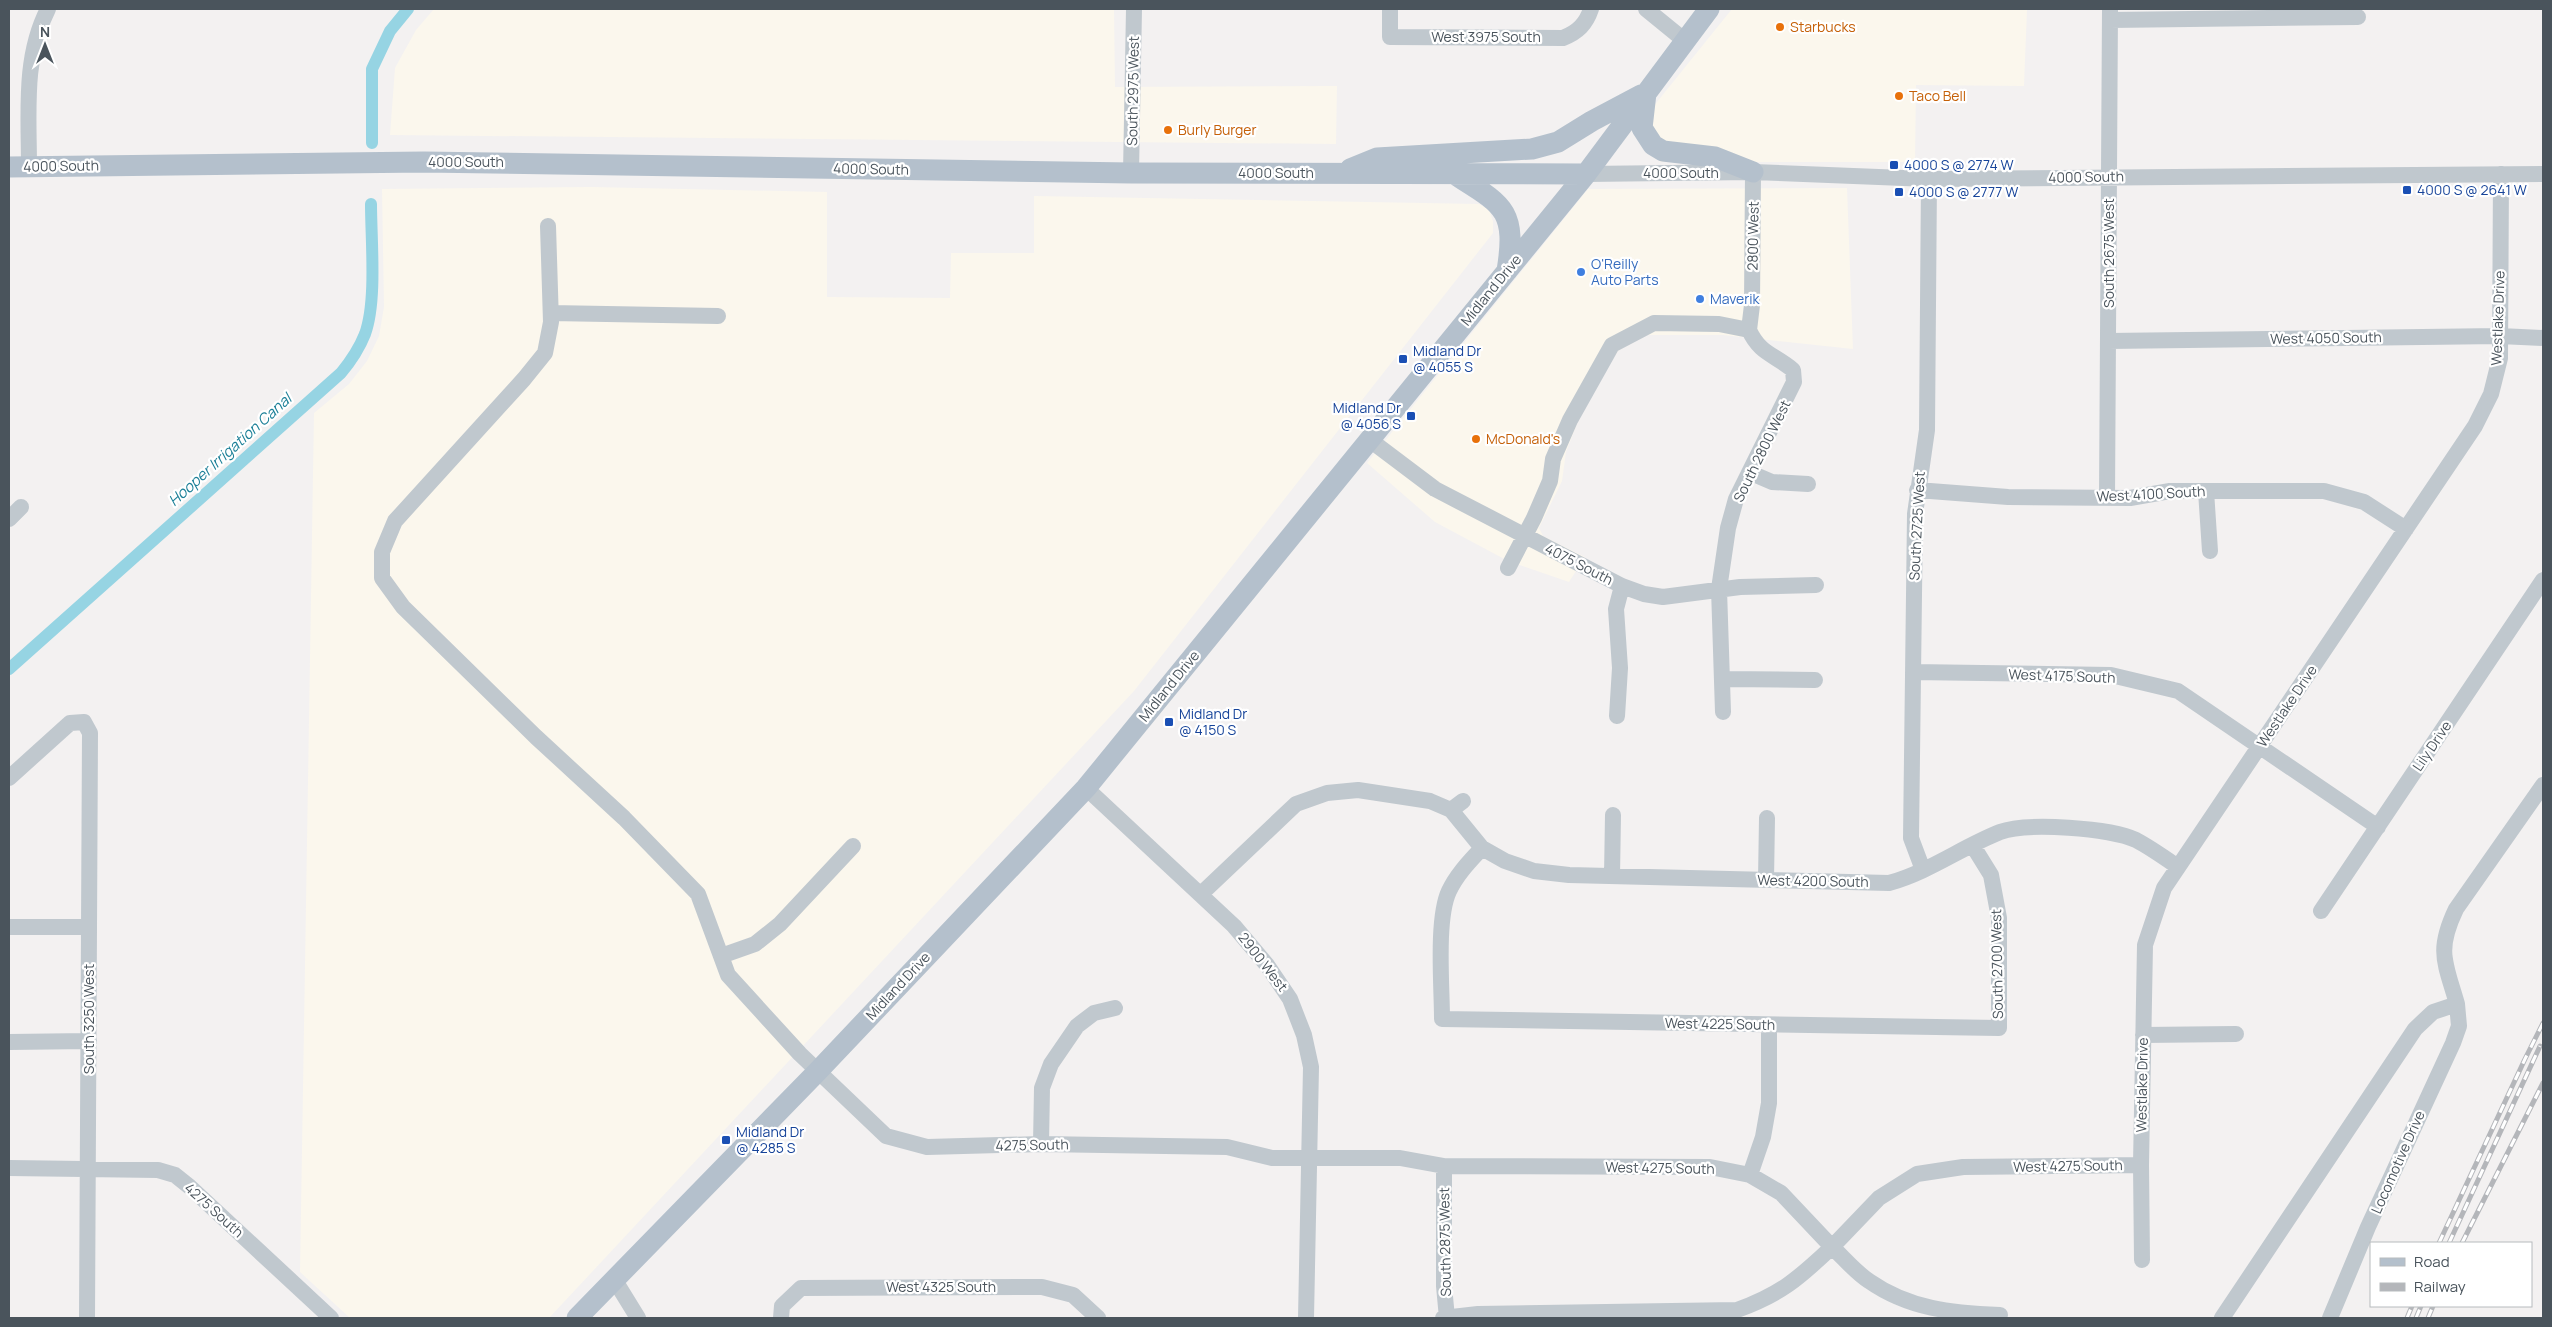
<svg xmlns="http://www.w3.org/2000/svg" width="2552" height="1327" viewBox="0 0 2552 1327" font-family="Manrope,sans-serif">
  <style>
    .commercial { fill: #fbf7ed }
    .lines { fill: none; stroke-linecap: round; stroke-linejoin: round }
    .canal { stroke: #96d4e3; stroke-width: 12 }
    .minor { stroke: #c0c8ce; stroke-width: 16 }
    .major { stroke: #b4c0cc; stroke-width: 21 }
    .rail-casing { stroke: #b4b6ba; stroke-width: 5 }
    .rail { stroke: #fff; stroke-width: 3; stroke-dasharray: 9; stroke-linecap: butt }
    .food-dot { fill: #e8710a; stroke: #fff; stroke-width: 2 }
    .transit-dot { fill: #1a4fb4; stroke: #fff; stroke-width: 2 }
    .shop-dot { fill: #3f7fe0; stroke: #fff; stroke-width: 2 }
    .labels { text-anchor: middle; stroke-width: 4.5; stroke-linejoin: round; paint-order: stroke }
    .food-label { font-size: 14px; fill: #c56008; stroke: #fff; text-anchor: start }
    .street-label { font-size: 14px; fill: #4a545c; stroke: #fff }
    .transit-label { font-size: 14px; fill: #164399; stroke: #fff; text-anchor: start }
    .shop-label { font-size: 14px; fill: #366cbe; stroke: #fff; text-anchor: start }
    .water-label { font-size: 15px; font-style: italic; fill: #1b7f97; stroke: #fff }
  </style>
  <rect width="100%" height="100%" fill="#f3f1f1"/>
  <path class="commercial" d="M434 9H1114L1115 87 1337 86 1336 144 390 135 395 68 416 30Z
    M1732 9H2027L2024 86 1916 85 1915 162H1660L1636 128Z
    M592 187 827 192V297L950 298 951 253H1034V196L1479 204 1489 210 1493 221V233L1134 691 549 1318H350L300 1272 314 413 349 384 367 361 379 336 384 307 382 189Z
    M1847 188 1853 349 1723 335H1645L1619 350 1601 376 1580 416 1566 452 1562 481 1539 528 1543 536 1585 557 1569 582 1508 561 1435 522 1367 463 1588 189Z"/>
  <g class="lines">
    <path class="canal" d="M372 143V69L390 31 408 9
      M9 669 341 373C351 361 359 349 365 334 377 301 371 240 371 204"/>
    <path class="minor" d="M1390 9V37L1563 38C1578 32 1586 24 1591 9
      M1646 9 1684 40
      M2110 20 2358 17
      M29 167C29 114 23 57 48 9
      M1131 173 1134 9
      M1586 174 1753 172 1929 179 2543 174
      M548 226 551 322 545 353 524 379 395 521 382 552V578L403 607 536 737 624 818 698 894 728 975 800 1054 886 1136 927 1147 1041 1144 1227 1147 1272 1158H1400L1444 1166 1710 1167 1750 1175 1781 1193 1832 1247 1879 1198 1917 1174 1963 1167 2141 1165
      M551 313 718 316
      M1749 330 1752 305 1753 172
      M2108 341 2500 336 2543 338
      M1370 440 1435 489 1622 586 1644 594 1663 597 1740 587 1816 585
      M1751 473 1772 482 1808 484
      M1917 490 2008 497 2130 498 2170 491H2324L2364 502 2406 529
      M2206 491 2210 551
      M2107 498 2110 9
      M9 519 21 507
      M1508 568 1534 518 1550 481 1553 459 1570 420 1612 345 1654 323 1719 324 1749 330
      M1913 672 2111 675 2178 691 2378 827
      M1723 679 1815 680
      M1723 712 1719 589 1728 528 1736 499 1794 382 1793 370C1774 354 1760 354 1749 330
      M1617 716 1620 668 1616 609 1622 586
      M9 778 70 723 84 722 90 733 87 1318
      M1086 788 1234 926 1267 965 1290 999 1304 1035 1311 1067 1306 1318
      M1451 810 1463 801
      M1482 848C1470 861 1457 874 1449 891 1436 919 1442 986 1442 1019L1999 1028V918L1991 875 1973 846
      M1923 870 1911 838 1915 514 1927 430 1929 179
      M1612 876 1613 815
      M1766 880 1767 818
      M1201 894 1296 804 1327 793 1358 790 1430 801 1451 810 1482 848 1505 861 1534 871 1569 875 1889 883C1929 872 1962 847 2000 832 2027 822 2111 828 2136 840 2151 848 2165 858 2178 867
      M2321 911 2543 580
      M9 927H89
      M721 956 755 944 780 924 853 846
      M2143 1035 2236 1034
      M9 1042 89 1041
      M1041 1144 1042 1088 1051 1064 1077 1026 1094 1013 1115 1008
      M1444 1166V1286L1447 1318
      M9 1168 158 1170 175 1175 190 1187 331 1318
      M1750 1175 1763 1137 1769 1103V1025
      M2142 1260 2141 1165 2145 945 2164 888 2475 426 2491 394 2500 358 2501 174
      M614 1279 638 1318
      M781 1318 782 1306 801 1288 1042 1287 1073 1295 1098 1318
      M1443 1318 1478 1314 1737 1310C1781 1294 1798 1279 1832 1247 1844 1258 1855 1272 1869 1281 1909 1309 1952 1313 2000 1315
      M2222 1318 2415 1029 2433 1012 2457 1004C2445 962 2436 951 2456 909L2543 785
      M2330 1318 2368 1227 2453 1043 2459 1026 2457 1004"/>
    <path class="major" d="M1646 93 1642 128 1653 145 1663 151 1715 157 1753 172
      M9 167 424 162 1131 173 1586 174
      M1350 169 1377 158 1532 149 1558 142 1592 121 1641 95
      M1454 174C1503 205 1517 209 1507 271
      M577 1318 818 1071 1086 788 1586 174 1709 9"/>
    <g class="rail-casing">
      <path id="rail" d="M2439 1243 2525 1059 2543 1023
        M2449 1243 2540 1046
        M2462 1243 2543 1083
        M2407 1318 2412 1306
        M2416 1318 2421 1306
        M2428 1318 2433 1306"/>
    </g>
    <use href="#rail" class="rail"/>
  </g>
  <g class="food-dot">
    <circle cx="1780" cy="27" r="5"/>
    <circle cx="1899" cy="96" r="5"/>
    <circle cx="1168" cy="130" r="5"/>
    <circle cx="1476" cy="439" r="5"/>
  </g>
  <g class="transit-dot">
    <rect x="1889" y="160" width="10" height="10" rx="2.5"/>
    <rect x="2402" y="185" width="10" height="10" rx="2.5"/>
    <rect x="1894" y="187" width="10" height="10" rx="2.5"/>
    <rect x="1398" y="354" width="10" height="10" rx="2.5"/>
    <rect x="1406" y="411" width="10" height="10" rx="2.5"/>
    <rect x="1164" y="717" width="10" height="10" rx="2.5"/>
    <rect x="721" y="1135" width="10" height="10" rx="2.5"/>
  </g>
  <g class="shop-dot">
    <circle cx="1581" cy="272" r="5"/>
    <circle cx="1700" cy="299" r="5"/>
  </g>
  <g class="labels">
    <g class="food-label">
      <text x="1790" y="32">Starbucks</text>
      <text x="1909" y="101">Taco Bell</text>
      <text x="1178" y="135">Burly Burger</text>
      <text x="1486" y="444">McDonald's</text>
    </g>
    <g class="street-label">
      <text x="1486" y="42">West 3975 South</text>
      <text transform="translate(1133 91) rotate(-89)" y="5">South 2975 West</text>
      <text x="466" y="167">4000 South</text>
      <text transform="translate(61 166) rotate(-1)" y="5">4000 South</text>
      <text transform="translate(871 169) rotate(1)" y="5">4000 South</text>
      <text x="1276" y="178">4000 South</text>
      <text x="1681" y="178">4000 South</text>
      <text transform="translate(2086 177) rotate(-1)" y="5">4000 South</text>
      <text transform="translate(1753 236) rotate(-89)" y="5">2800 West</text>
      <text transform="translate(2109 253) rotate(-90)" y="5">South 2675 West</text>
      <text transform="translate(1491 290) rotate(-51)" y="5">Midland Drive</text>
      <text transform="translate(2498 318) rotate(-88)" y="5">Westlake Drive</text>
      <text transform="translate(2326 338) rotate(-1)" y="5">West 4050 South</text>
      <text transform="translate(1762 451) rotate(-64)" y="5">South 2800 West</text>
      <text transform="translate(2151 494) rotate(-3)" y="5">West 4100 South</text>
      <text transform="translate(1917 526) rotate(-87)" y="5">South 2725 West</text>
      <text transform="translate(1579 564) rotate(27)" y="5">4075 South</text>
      <text transform="translate(2062 676) rotate(2)" y="5">West 4175 South</text>
      <text transform="translate(1169 686) rotate(-51)" y="5">Midland Drive</text>
      <text transform="translate(2287 706) rotate(-56)" y="5">Westlake Drive</text>
      <text transform="translate(2432 746) rotate(-56)" y="5">Lily Drive</text>
      <text transform="translate(1813 881) rotate(1)" y="5">West 4200 South</text>
      <text transform="translate(1263 962) rotate(52)" y="5">2900 West</text>
      <text transform="translate(1997 964) rotate(-91)" y="5">South 2700 West</text>
      <text transform="translate(898 986) rotate(-47)" y="5">Midland Drive</text>
      <text transform="translate(89 1019) rotate(-90)" y="5">South 3250 West</text>
      <text transform="translate(1720 1024) rotate(1)" y="5">West 4225 South</text>
      <text transform="translate(2142 1085) rotate(-89)" y="5">Westlake Drive</text>
      <text transform="translate(1032 1145) rotate(-1)" y="5">4275 South</text>
      <text transform="translate(2398 1162) rotate(-66)" y="5">Locomotive Drive</text>
      <text transform="translate(2068 1166) rotate(-1)" y="5">West 4275 South</text>
      <text transform="translate(1660 1168) rotate(1)" y="5">West 4275 South</text>
      <text transform="translate(214 1210) rotate(42)" y="5">4275 South</text>
      <text transform="translate(1445 1242) rotate(-91)" y="5">South 2875 West</text>
      <text x="941" y="1292">West 4325 South</text>
    </g>
    <g class="transit-label">
      <text x="1904" y="170">4000 S @ 2774 W</text>
      <text x="2417" y="195">4000 S @ 2641 W</text>
      <text x="1909" y="197">4000 S @ 2777 W</text>
      <text x="1413" y="356">Midland Dr<tspan x="1413" dy="16">@ 4055 S</tspan></text>
      <text x="1401" y="413" text-anchor="end">Midland Dr<tspan x="1401" dy="16">@ 4056 S</tspan></text>
      <text x="1179" y="719">Midland Dr<tspan x="1179" dy="16">@ 4150 S</tspan></text>
      <text x="736" y="1137">Midland Dr<tspan x="736" dy="16">@ 4285 S</tspan></text>
    </g>
    <g class="shop-label">
      <text x="1591" y="269">O'Reilly<tspan x="1591" dy="16">Auto Parts</tspan></text>
      <text x="1710" y="304">Maverik</text>
    </g>
    <g class="water-label">
      <text transform="translate(230 450) rotate(-42)" y="5">Hooper Irrigation Canal</text>
    </g>
  </g>
  <rect width="2552" height="1327" fill="none" stroke="#4a545c" stroke-width="20"/>
  <rect x="2370" y="1242" width="162" height="65" fill="#ffffff" stroke="#b7bbbe"/>
  <rect x="2380" y="1258" width="25" height="8" fill="#b4c0cc" stroke="#b7bbbe"/>
  <text x="2414" y="1267" font-size="15" fill="#4a545c">Road</text>
  <rect x="2380" y="1283" width="25" height="8" fill="#b4b6ba" stroke="#b7bbbe"/>
  <text x="2414" y="1292" font-size="15" fill="#4a545c">Railway</text>
  <g transform="translate(45 45)" stroke="#ffffff" stroke-width="4" paint-order="stroke">
  <path d="M0-4L9 19L0 12L-9 19Z" fill="#4a545c"/>
  <text y="-8" font-size="14" font-weight="bold" text-anchor="middle" fill="#4a545c">N</text>
  </g>
</svg>
